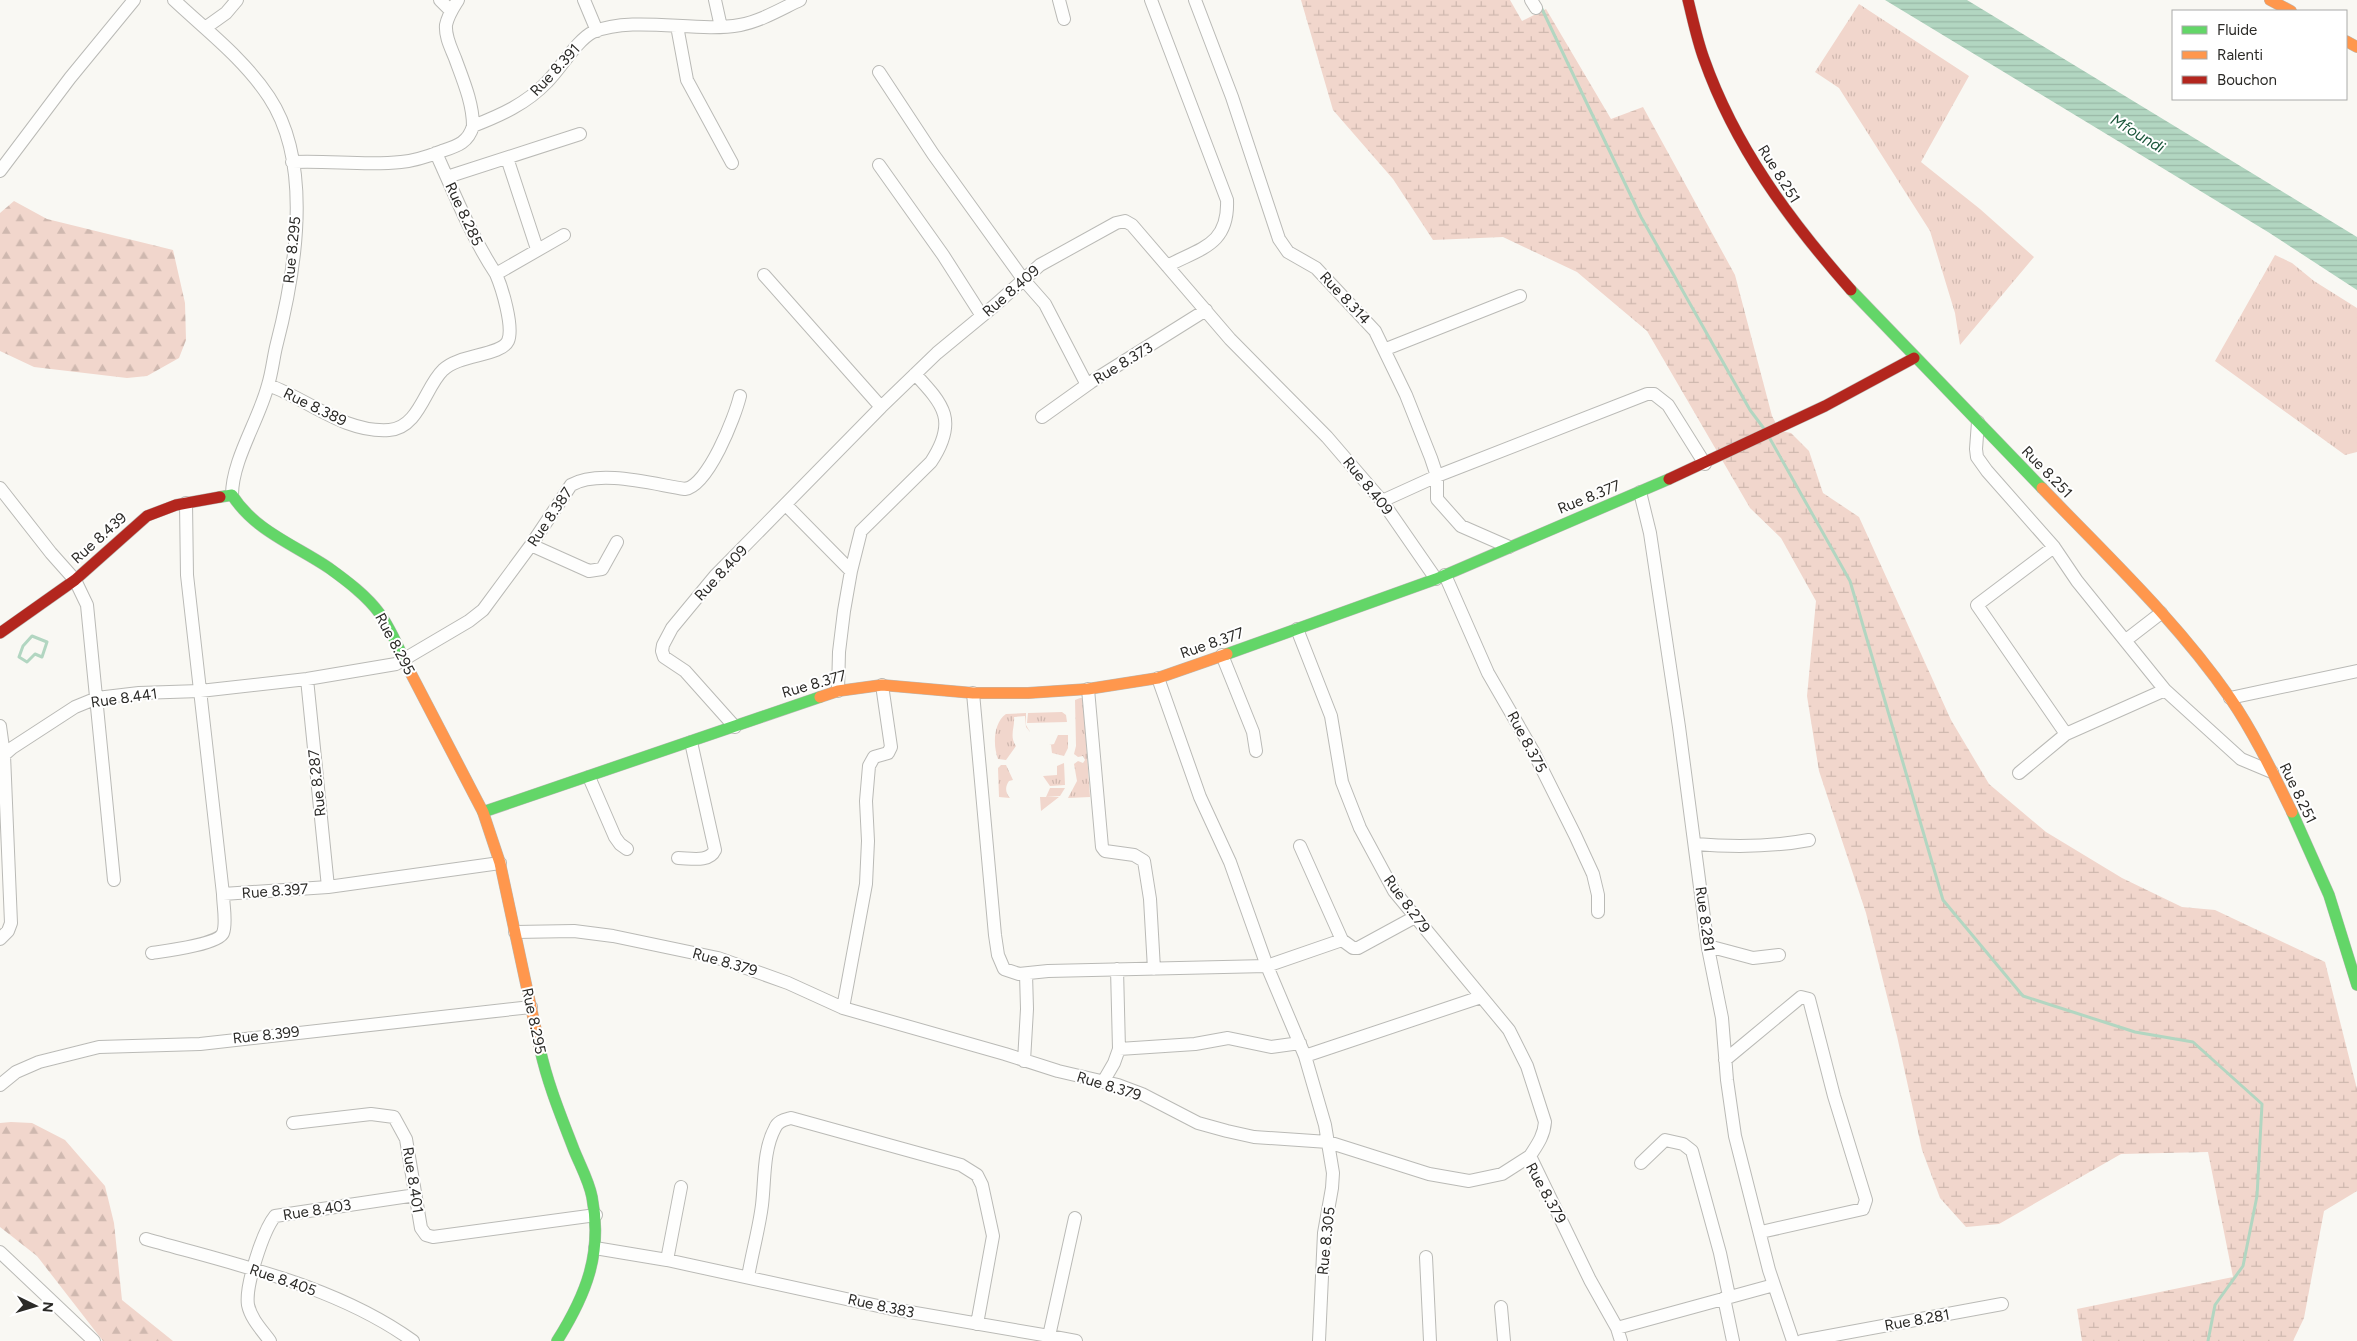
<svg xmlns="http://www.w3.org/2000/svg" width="2357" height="1341" viewBox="0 0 2357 1341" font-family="Figtree,sans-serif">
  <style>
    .grass { fill: url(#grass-tufts) }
    .forest { fill: url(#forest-firs) }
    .wetland { fill: url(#wetland-marsh) }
    .water { fill: url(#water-rules) }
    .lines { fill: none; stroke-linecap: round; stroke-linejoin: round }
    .stream { stroke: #b2d6c1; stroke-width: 3 }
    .street-casing { stroke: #babab6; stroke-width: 14 }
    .fast-casing { stroke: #babab6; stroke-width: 12 }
    .slow-casing { stroke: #babab6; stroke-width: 12 }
    .jam-casing { stroke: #babab6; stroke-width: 12 }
    .street { stroke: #fefefd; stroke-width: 12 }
    .fast { stroke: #63d668; stroke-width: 11 }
    .slow { stroke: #ff974d; stroke-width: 11 }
    .jam { stroke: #b3261e; stroke-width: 11 }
    .labels { text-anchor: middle; stroke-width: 4; stroke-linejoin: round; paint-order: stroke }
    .street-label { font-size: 15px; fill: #2b2a27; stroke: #fff }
    .water-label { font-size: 16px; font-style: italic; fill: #1b573b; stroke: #fff }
  </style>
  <defs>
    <pattern id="grass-tufts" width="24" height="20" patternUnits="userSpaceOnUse" patternTransform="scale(1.25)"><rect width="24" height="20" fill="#f1d6cc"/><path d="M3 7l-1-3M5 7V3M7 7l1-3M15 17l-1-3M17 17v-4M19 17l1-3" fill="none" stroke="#cfb8af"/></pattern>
    <pattern id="forest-firs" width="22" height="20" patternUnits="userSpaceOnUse" patternTransform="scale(1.25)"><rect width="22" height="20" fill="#f1d6cc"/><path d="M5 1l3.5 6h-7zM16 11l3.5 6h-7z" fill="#cfb8af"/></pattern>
    <pattern id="wetland-marsh" width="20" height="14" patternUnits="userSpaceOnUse" patternTransform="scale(1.25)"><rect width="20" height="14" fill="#f1d6cc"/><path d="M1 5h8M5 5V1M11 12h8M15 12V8" fill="none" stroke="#cfb8af"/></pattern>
    <pattern id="water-rules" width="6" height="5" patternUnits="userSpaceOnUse" patternTransform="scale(1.25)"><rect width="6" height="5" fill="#b2d6c1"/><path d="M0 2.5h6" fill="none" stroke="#99b8a6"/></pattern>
  </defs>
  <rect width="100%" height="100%" fill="#f9f8f3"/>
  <path class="grass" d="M1859 4 1969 76 1921 162 1980 209 2034 257 1960 345 1955 313 1930 231 1839 88 1815 72Z
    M2275 255 2292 263 2314 281 2357 308V452L2345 455 2215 361Z
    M1080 698H1083L1090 797 1068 798 1077 781 1074 764 1078 761 1083 763 1085 760 1083 756 1078 757 1074 754 1076 746 1075 700Z
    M1062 712 1066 715 1067 722 1027 723 1028 713Z
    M1026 713V725L1030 732 1026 727 1025 716 1014 717C1015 728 1009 736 1016 746L1006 760 998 759C993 746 993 723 1006 714Z
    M1058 735H1068V748L1064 756 1052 753 1051 745H1049L1054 744Z
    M1064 763 1065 785 1050 786 1043 776 1057 775V766Z
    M1001 765H1006L1013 780 1009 781C1005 787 1005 792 1010 798L999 797 998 768Z
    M1050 788H1065L1060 796 1046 797H1059L1041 811 1040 797H1046Z"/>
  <path class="forest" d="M14 201 47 219 173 250 185 303 186 340 179 358 147 376 127 378 34 367 0 351V213Z
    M11 1122 32 1123 65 1140 105 1186 114 1223 122 1300 173 1341H103L37 1256 0 1227V1123Z"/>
  <path class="wetland" d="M1301 0H1510L1522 21 1546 9 1611 119 1643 107 1735 275 1772 416 1780 431 1791 433 1809 451 1823 493 1859 517 1951 720 1989 784 2046 832 2122 878 2182 907 2215 910 2325 962 2357 1089V1191L2324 1211 2304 1318 2293 1341H2082L2077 1309 2233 1277 2208 1152 2121 1154 1999 1224 1966 1227 1940 1198 1922 1150 1897 1036 1866 913 1819 771 1807 696 1816 601 1781 538 1750 508 1647 331 1577 272 1503 237 1433 240 1393 179 1333 110Z"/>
  <path class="water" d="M1885 0H1967L2357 237V290L2268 232Z"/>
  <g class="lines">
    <path class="stream" d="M1541 7 1641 217 1750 410 1765 430
      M1769 437 1850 581 1943 900 2023 996 2135 1032 2193 1042 2262 1104 2257 1196 2243 1266 2215 1305 2208 1341
      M32 636 47 642 42 657 35 654 27 662 19 657 23 646Z"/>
    <g class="street-casing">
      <path id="street" d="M174 0C207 31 244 59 269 97 314 165 295 274 276 347 273 360 272 372 268 385 259 420 232 460 232 495
        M440 0 451 11
        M458 0C453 8 448 15 446 25 445 37 451 48 455 58 463 80 473 103 473 126
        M584 0 597 31
        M715 0 721 27
        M1059 0 1064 19
        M1151 0 1227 200C1229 245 1201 248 1167 266
        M1195 0 1232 97 1279 239 1288 252 1316 268 1375 331 1406 395 1431 458 1437 476V499L1461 526 1509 547
        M1531 0 1536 8
        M677 26 687 80 732 163
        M205 28 226 13 237 0
        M879 72 933 154 1023 279 1045 304 1087 385
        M436 153C455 195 471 236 496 274
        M507 158 537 249
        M292 162C328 160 365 166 401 162 415 161 429 156 442 151 457 146 468 143 473 126 501 115 526 104 547 82 561 68 577 40 593 32 634 15 696 33 740 25 761 21 781 9 800 0
        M879 165 943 255 982 316
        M0 171 70 78 134 0
        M447 177 580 134
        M764 275 881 407
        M1386 349 1520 296
        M268 385C308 399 344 433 389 430 419 428 425 387 443 370 459 354 501 356 508 341 514 327 502 288 496 274L564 235
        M1042 417 1091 382 1206 310
        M1978 422 1976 449 1977 457 1987 471 2054 547 2077 581 2165 690 2241 759 2272 772
        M0 488 51 553 75 580 87 605 114 880
        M1640 492 1650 533 1679 727 1708 948 1722 1018 1727 1080 1735 1136 1769 1270 1793 1341
        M1382 501 1437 476 1647 394H1654L1668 405 1705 464
        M186 503 187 575 223 894 328 887 500 863
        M786 505 851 571
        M531 545 589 571 602 569 617 542
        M2054 547 1977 605 2066 734
        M1445 575 1488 673 1533 751 1575 835 1593 874 1598 895V912
        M1297 629 1331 716 1342 782 1360 828 1394 891 1509 1030 1527 1066 1545 1122C1544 1136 1537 1145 1530 1156
        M2126 640 2161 613
        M1222 655 1253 732 1256 751
        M1158 678 1200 797 1230 862 1267 966 1305 1056 1325 1125 1333 1173 1332 1188 1324 1233 1319 1341
        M307 679 328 887
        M1088 689 1102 847 1105 851 1134 855 1144 861 1150 899 1154 969
        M838 691 839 652 844 611 851 571 861 531 931 462C958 421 944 405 915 374
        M973 693 995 935 998 955 1004 969 1019 974 1048 971 1267 966 1342 940
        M2230 698 2357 671
        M0 726 4 755 0 758
        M735 727 685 671 664 657 662 651 663 645 672 628 715 576 881 407 937 353 994 306 1040 265 1116 223 1125 221 1132 225 1230 339 1327 437 1382 501 1436 579
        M2019 773 2066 734 2165 690
        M589 777 615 837 620 844 627 849
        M1695 844C1732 847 1772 847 1809 840
        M1300 846 1342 940 1353 948H1358L1415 917
        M678 858C690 858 709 863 715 850L691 742
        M515 932 574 931 613 936 718 958 788 983 843 1008 1005 1054 1058 1071 1118 1085 1142 1094 1198 1123 1227 1131 1254 1137 1328 1142 1429 1174 1469 1181 1502 1174 1530 1156 1590 1280 1617 1328 1621 1341
        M0 939 8 931 11 923 4 755 12 748 75 707 97 698 139 693 200 691 307 679 396 664 469 621 483 610 531 545 571 485C600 469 652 484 685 489 708 486 735 417 740 396
        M1708 946 1753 958 1779 955
        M152 953C165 951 219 944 223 933 227 923 223 905 223 894
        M843 1008 866 884 868 841 866 801 869 766 874 757 888 753 891 747 882 685
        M1119 1049 1195 1044 1228 1038 1271 1047 1300 1043
        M1305 1056 1481 997
        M1725 1060 1801 997 1809 999 1834 1096 1866 1200 1863 1209 1761 1232
        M1024 1061 1027 1009 1026 974
        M1103 1082 1114 1063 1119 1049 1117 969
        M0 1085 16 1072 39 1062 99 1047 200 1044 531 1007
        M293 1123 371 1114 394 1117 406 1139 421 1228 426 1235 433 1237 596 1215
        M1641 1163 1665 1140 1683 1144 1692 1151 1720 1253 1729 1296
        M146 1239C236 1265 335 1285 413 1341
        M595 1248 667 1260 892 1309 1049 1336 1075 1218
        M0 1252 94 1341
        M1426 1257 1430 1341
        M667 1260 681 1187
        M748 1277C752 1253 759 1229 762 1205 765 1180 763 1150 775 1128 778 1121 784 1120 791 1118L961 1165 977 1175 982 1185 993 1236 977 1324
        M1724 1298 1733 1341
        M1501 1307 1504 1341
        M1617 1328 1774 1285
        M1049 1336 1076 1341
        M270 1341C262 1330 251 1319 248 1305 245 1286 263 1231 275 1216L416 1195
        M1802 1341 2002 1304"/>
    </g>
    <g class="fast-casing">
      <path id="fast" d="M1851 290 2042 488
        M220 497 232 495C255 531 295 545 329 568 347 581 367 596 380 614 391 629 399 649 407 666
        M1227 654 1436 579 1669 479
        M483 812 820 697
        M2292 812 2329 895 2357 985
        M540 1049C548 1085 561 1116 574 1150 580 1165 589 1181 592 1197 603 1253 586 1295 557 1341"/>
    </g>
    <g class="slow-casing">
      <path id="slow" d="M2270 0 2291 11
        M2346 41 2357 47
        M2042 488C2107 556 2176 620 2230 698 2254 733 2273 773 2292 812
        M407 666 483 812 500 863 540 1049
        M820 697 838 691 882 685 973 693H1028L1088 689 1158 678 1227 654"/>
    </g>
    <g class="jam-casing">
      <path id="jam" d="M1688 0C1693 20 1697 40 1704 59 1735 147 1790 221 1851 290
        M1669 479 1825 406 1914 358
        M0 633 75 580 147 516 176 505 220 497"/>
    </g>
    <use href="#street" class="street"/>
    <use href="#fast" class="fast"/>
    <use href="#slow" class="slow"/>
    <use href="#jam" class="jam"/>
  </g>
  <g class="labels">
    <g class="street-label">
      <text transform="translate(555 70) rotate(-47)" y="5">Rue 8.391</text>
      <text transform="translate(1779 174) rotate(58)" y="5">Rue 8.251</text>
      <text transform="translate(464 214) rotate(65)" y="5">Rue 8.285</text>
      <text transform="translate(292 250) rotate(-84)" y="5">Rue 8.295</text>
      <text transform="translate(1011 291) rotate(-41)" y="5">Rue 8.409</text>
      <text transform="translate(1345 298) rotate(47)" y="5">Rue 8.314</text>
      <text transform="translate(1123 363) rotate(-31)" y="5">Rue 8.373</text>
      <text transform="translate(315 407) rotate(26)" y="5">Rue 8.389</text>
      <text transform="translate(2047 472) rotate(46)" y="5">Rue 8.251</text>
      <text transform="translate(1368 486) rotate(51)" y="5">Rue 8.409</text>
      <text transform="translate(1589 497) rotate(-22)" y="5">Rue 8.377</text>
      <text transform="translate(550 517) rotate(-56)" y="5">Rue 8.387</text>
      <text transform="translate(99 538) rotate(-42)" y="5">Rue 8.439</text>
      <text transform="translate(721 573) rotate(-47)" y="5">Rue 8.409</text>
      <text transform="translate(1212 643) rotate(-19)" y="5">Rue 8.377</text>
      <text transform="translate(395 644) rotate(62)" y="5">Rue 8.295</text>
      <text transform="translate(814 684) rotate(-16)" y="5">Rue 8.377</text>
      <text transform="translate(124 698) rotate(-8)" y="5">Rue 8.441</text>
      <text transform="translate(1527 742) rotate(62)" y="5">Rue 8.375</text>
      <text transform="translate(317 783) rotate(-96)" y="5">Rue 8.287</text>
      <text transform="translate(2298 793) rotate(64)" y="5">Rue 8.251</text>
      <text transform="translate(275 891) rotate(-4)" y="5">Rue 8.397</text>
      <text transform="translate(1407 904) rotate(54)" y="5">Rue 8.279</text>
      <text transform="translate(1705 919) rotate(82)" y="5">Rue 8.281</text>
      <text transform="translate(725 962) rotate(16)" y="5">Rue 8.379</text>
      <text transform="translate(534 1021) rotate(78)" y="5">Rue 8.295</text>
      <text transform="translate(266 1035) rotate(-6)" y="5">Rue 8.399</text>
      <text transform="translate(1109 1086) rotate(17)" y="5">Rue 8.379</text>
      <text transform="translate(413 1180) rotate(81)" y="5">Rue 8.401</text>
      <text transform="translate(1546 1193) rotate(61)" y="5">Rue 8.379</text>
      <text transform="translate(317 1210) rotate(-9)" y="5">Rue 8.403</text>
      <text transform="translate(1326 1241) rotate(-84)" y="5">Rue 8.305</text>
      <text transform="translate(283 1280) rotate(19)" y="5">Rue 8.405</text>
      <text transform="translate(881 1306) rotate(12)" y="5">Rue 8.383</text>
      <text transform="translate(1917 1320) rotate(-10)" y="5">Rue 8.281</text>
    </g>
    <g class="water-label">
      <text transform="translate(2138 133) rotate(31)" y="6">Mfoundi</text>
    </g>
  </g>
  <rect x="2172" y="10" width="175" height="90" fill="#ffffff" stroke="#aaaaa9"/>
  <rect x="2182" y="26" width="25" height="8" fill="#63d668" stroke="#aaaaa9"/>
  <text x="2217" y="35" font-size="15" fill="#2b2a27">Fluide</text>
  <rect x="2182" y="51" width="25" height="8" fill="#ff974d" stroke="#aaaaa9"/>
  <text x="2217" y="60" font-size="15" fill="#2b2a27">Ralenti</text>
  <rect x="2182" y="76" width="25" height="8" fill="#b3261e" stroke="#aaaaa9"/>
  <text x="2217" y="85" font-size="15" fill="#2b2a27">Bouchon</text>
  <g transform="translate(35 1306) rotate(95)" stroke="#ffffff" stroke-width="4" paint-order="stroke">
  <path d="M0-4L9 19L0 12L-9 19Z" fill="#2b2a27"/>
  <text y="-8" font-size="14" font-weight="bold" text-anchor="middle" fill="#2b2a27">N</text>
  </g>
</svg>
